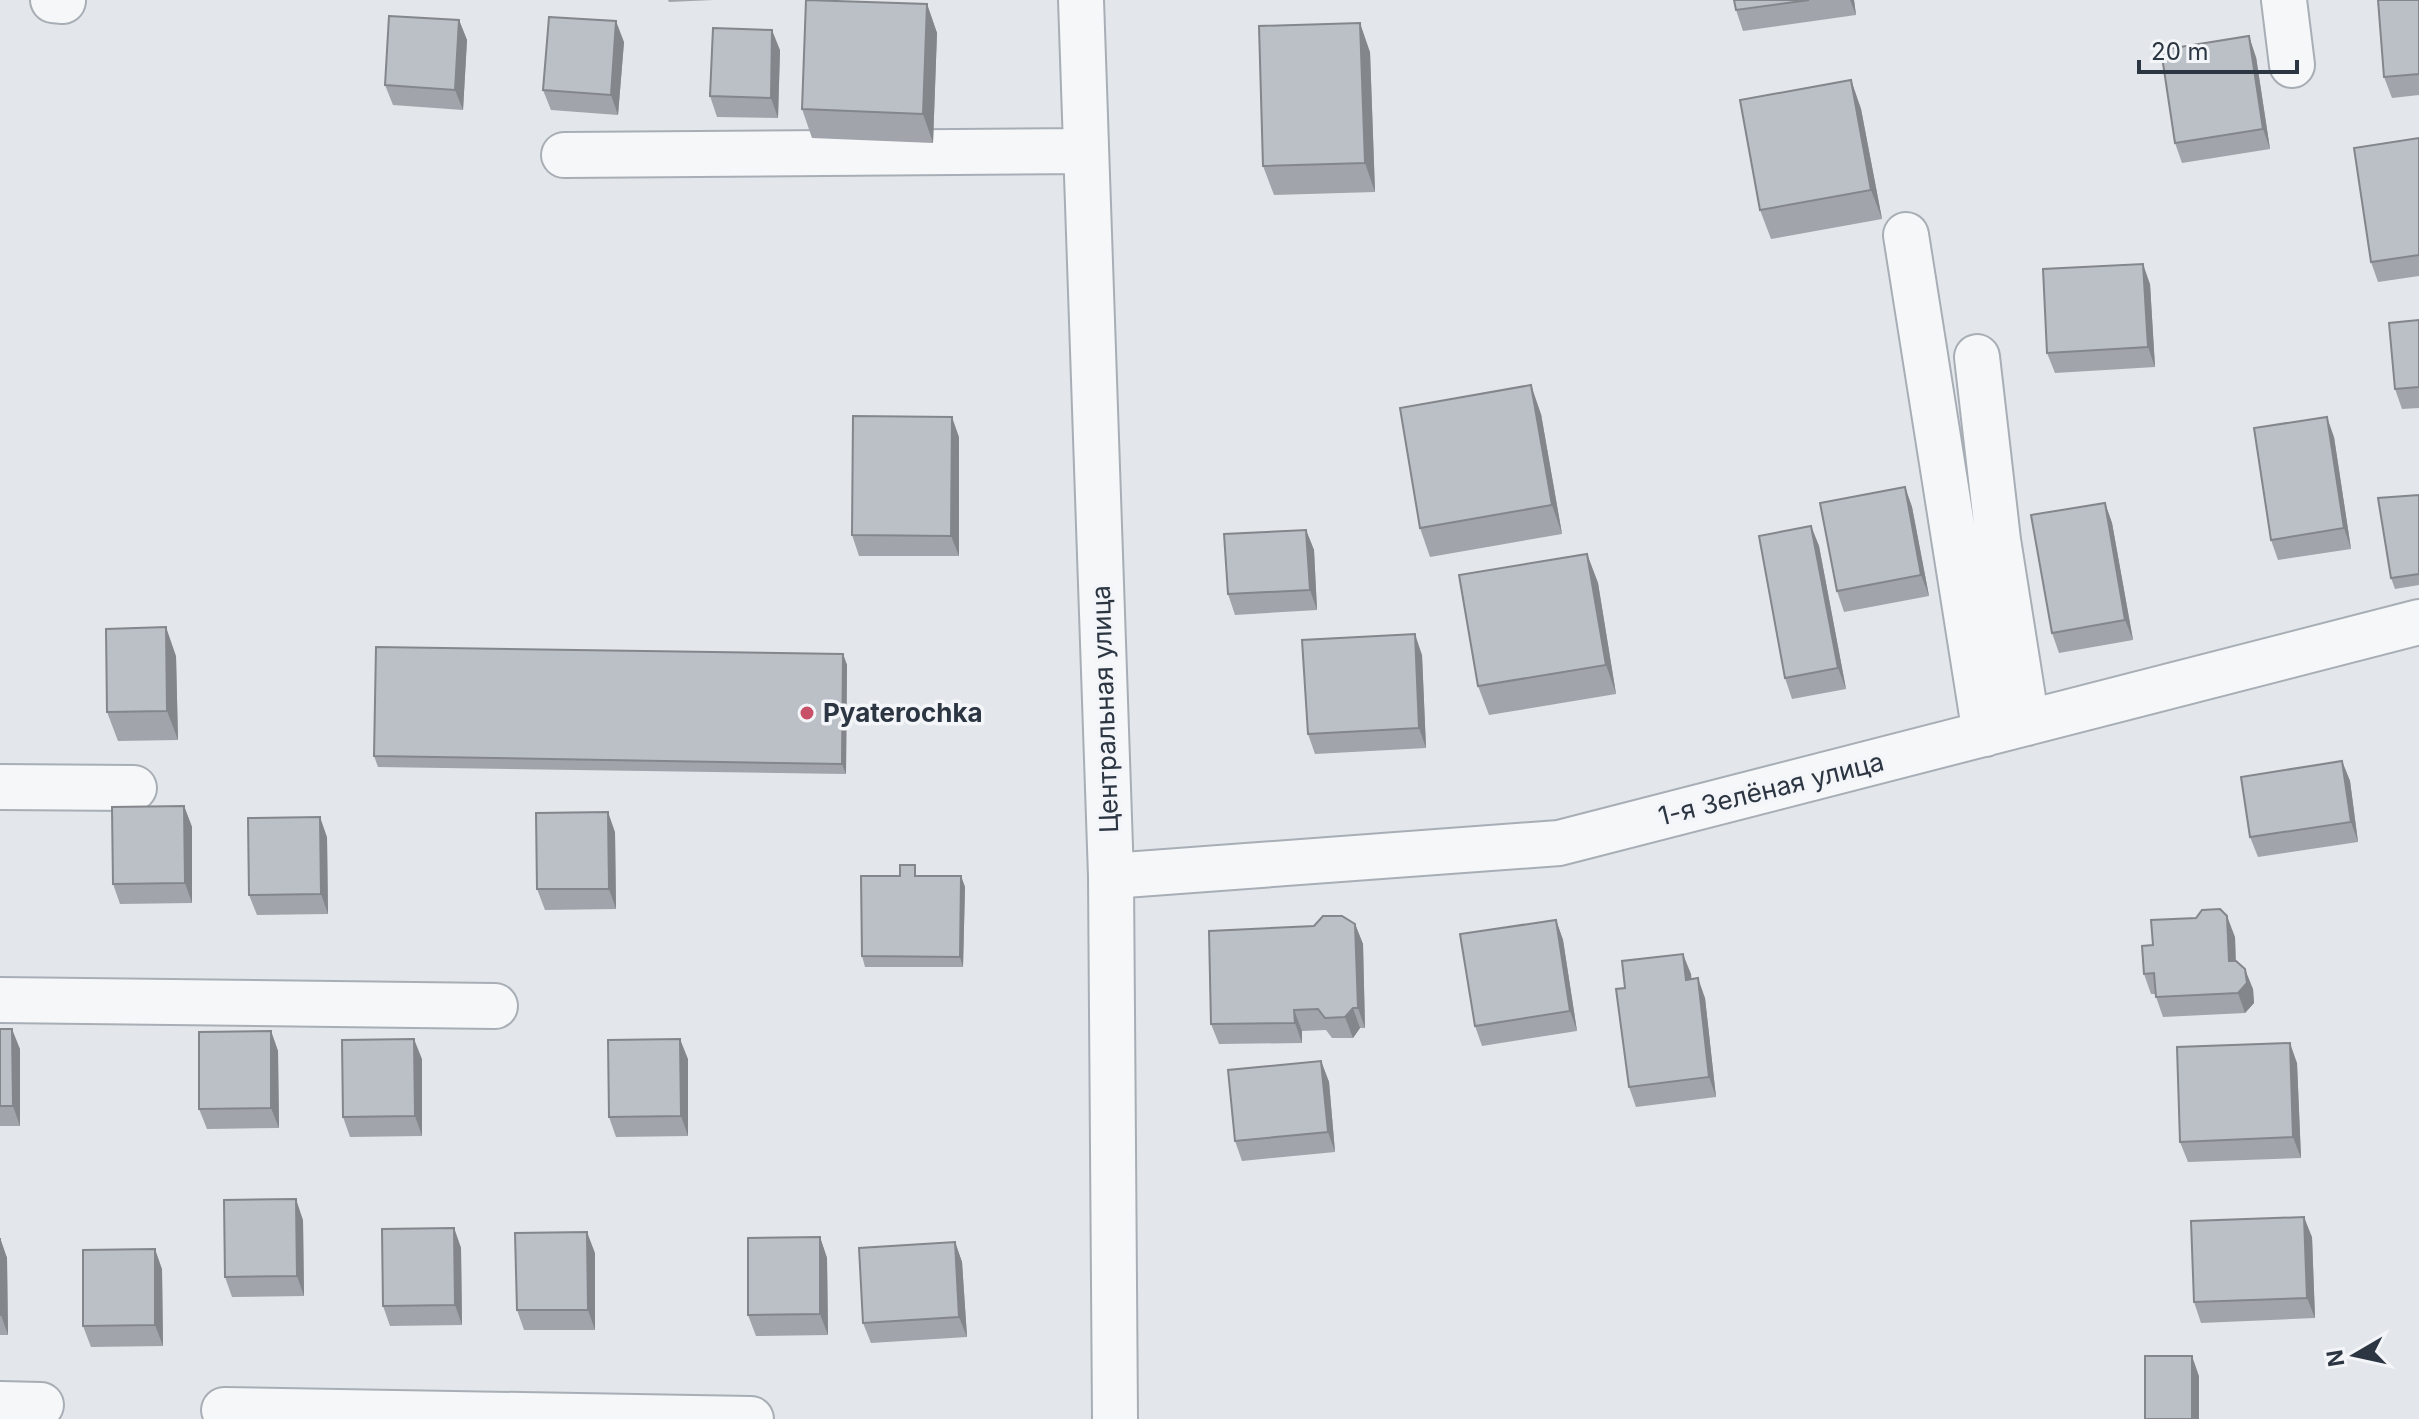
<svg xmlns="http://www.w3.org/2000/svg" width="2419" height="1419" viewBox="0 0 2419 1419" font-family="Inter,sans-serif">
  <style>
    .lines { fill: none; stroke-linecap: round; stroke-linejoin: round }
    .minor-casing { stroke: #a8aeb5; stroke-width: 48 }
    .minor { stroke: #f6f7f9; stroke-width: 44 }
    .wall { fill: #a1a5ab }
    .shaded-wall { fill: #83868b }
    .building { fill: #bbc0c7; stroke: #83868b; stroke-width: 2 }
    .poi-dot { fill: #c85067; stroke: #f3f5f8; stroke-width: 3 }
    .labels { text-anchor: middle; stroke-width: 7; stroke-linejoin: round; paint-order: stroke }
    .street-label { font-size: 26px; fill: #2c3542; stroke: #f3f5f8 }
    .poi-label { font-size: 26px; font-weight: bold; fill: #2c3542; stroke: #f3f5f8; text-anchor: start }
  </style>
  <rect width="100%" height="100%" fill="#e3e7eb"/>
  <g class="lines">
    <g class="minor-casing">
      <path id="minor" d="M53 0 63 1
        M1081 0 1111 876 1115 1419
        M2284 0 2292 65
        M564 155 1085 151
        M1906 235 1985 734
        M1977 357 1998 540 2027 723
        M0 787 134 788
        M1111 876 1559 843 2419 622
        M0 1000 495 1006
        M0 1404 41 1405
        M224 1410 751 1419"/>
    </g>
    <use href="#minor" class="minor"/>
  </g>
  <path class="wall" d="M668 0H713L669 2Z
    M1734 0H1854L1856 15 1743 31 1736 10Z
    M2419 0V95L2392 98 2384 77Z
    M927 4 937 33 933 143 812 138 802 109Z
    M459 20 467 40 463 110 393 105 385 85Z
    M624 42 618 115 551 110 543 90Z
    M780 50 778 118 717 117 710 96Z
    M1370 52 1375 192 1274 195 1263 166Z
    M2256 57 2270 149 2182 163 2175 143Z
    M1851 80 1861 109 1882 219 1771 239 1760 210Z
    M2419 138V276L2378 282 2371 262Z
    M2150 284 2155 367 2055 373 2047 353Z
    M2419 320V408L2402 409 2395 389Z
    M1541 414 1562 534 1430 557 1420 528Z
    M959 437V556H859L852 535Z
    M2334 437 2351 549 2278 560 2271 540Z
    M1905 487 1912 507 1929 596 1844 612 1837 591Z
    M2419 495V585L2395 589 2391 578Z
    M2105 503 2112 523 2133 640 2059 653 2052 633Z
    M1811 526 1819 546 1846 689 1792 699 1785 678Z
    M1306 530 1314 550 1317 610 1235 615 1228 594Z
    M1587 554 1598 583 1616 694 1489 715 1478 686Z
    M843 654 847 665 846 774 378 767 374 756Z
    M1422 655 1426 748 1315 754 1308 734Z
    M176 656 178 740 118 741 107 712Z
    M2342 761 2350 781 2358 842 2258 857 2250 837Z
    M184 806 192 827V903L120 904 113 884Z
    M615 832 616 909 545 910 537 889Z
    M327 837 328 914 257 915 249 895Z
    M918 876H961L965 887 963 967H865L862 956Z
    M1556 920 1563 940 1577 1031 1482 1046 1475 1026Z
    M1355 924 1363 944 1365 1028H1360L1353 1038H1332L1326 1030 1302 1031V1043L1219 1044 1211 1024Z
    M2235 937 2236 961 2253 989 2254 1003 2245 1013 2163 1017 2155 994H2151L2144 974Z
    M1691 974V979L1705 998 1716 1097 1636 1107 1629 1087 1625 988Z
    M0 1029 20 1049V1126H0Z
    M271 1031 278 1051 279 1128 207 1129 199 1109Z
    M422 1059V1136L350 1137 343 1117Z
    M688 1059V1136L616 1137 609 1117Z
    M1321 1061 1329 1082 1335 1152 1242 1161 1235 1141Z
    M2297 1063 2301 1158 2188 1162 2180 1142Z
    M303 1220 304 1296 232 1297 225 1277Z
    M454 1228 461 1248 462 1325 390 1326 383 1306Z
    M820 1237 827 1258 828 1335 756 1336 748 1315Z
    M2312 1237 2315 1318 2201 1323 2194 1302Z
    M0 1238 7 1258 8 1335H0Z
    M955 1242 962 1262 967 1337 871 1343 863 1323Z
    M595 1253V1330H524L517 1310Z
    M162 1269 163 1346 91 1347 83 1326Z"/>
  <path class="shaded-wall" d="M1850 0H1854L1856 15Z
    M927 4 937 33 933 143 923 114Z
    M459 20 467 40 463 110 455 90Z
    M616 21 624 42 618 115 611 95Z
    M1360 23 1370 52 1375 192 1365 163Z
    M772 30 780 50 778 118 771 98Z
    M2249 36 2256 57 2270 149 2263 129Z
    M1851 80 1861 109 1882 219 1871 190Z
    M2143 264 2150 284 2155 367 2148 347Z
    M1531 385 1541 414 1562 534 1552 505Z
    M952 417 959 437V556L951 536Z
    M2327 417 2334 437 2351 549 2344 528Z
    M1905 487 1912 507 1929 596 1921 575Z
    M2105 503 2112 523 2133 640 2125 620Z
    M1811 526 1819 546 1846 689 1838 668Z
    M1306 530 1314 550 1317 610 1310 590Z
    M1587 554 1598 583 1616 694 1606 665Z
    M166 627 176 656 178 740 167 711Z
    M1415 634 1422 655 1426 748 1419 728Z
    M843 654 847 665 846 774 842 764Z
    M2342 761 2350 781 2358 842 2351 822Z
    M184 806 192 827V903L185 883Z
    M608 812 615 832 616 909 609 889Z
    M320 817 327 837 328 914 321 894Z
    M961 876 965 887 963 967 960 957Z
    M2227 916 2235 937 2236 981 2229 961Z
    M1556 920 1563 940 1577 1031 1570 1011Z
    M1355 924 1363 944 1365 1028 1358 1008Z
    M1683 954 1691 974 1694 1000 1686 980Z
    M2245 969 2253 989 2254 1003 2245 1013 2238 993Z
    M1698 978 1705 998 1716 1097 1709 1077Z
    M1353 1008 1360 1028 1353 1038 1345 1017Z
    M1294 1010 1302 1031V1043L1295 1023Z
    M12 1029 20 1049V1126L13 1106Z
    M271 1031 278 1051 279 1128 271 1108Z
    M414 1039 422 1059V1136L415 1116Z
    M680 1039 688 1059V1136L681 1116Z
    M2290 1043 2297 1063 2301 1158 2293 1137Z
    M1321 1061 1329 1082 1335 1152 1328 1132Z
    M296 1199 303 1220 304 1296 297 1276Z
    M2304 1217 2312 1237 2315 1318 2307 1298Z
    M454 1228 461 1248 462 1325 455 1305Z
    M587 1232 595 1253V1330L588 1310Z
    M820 1237 827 1258 828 1335 820 1314Z
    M0 1238 7 1258 8 1335 1 1315Z
    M955 1242 962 1262 967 1337 959 1317Z
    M155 1249 162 1269 163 1346 155 1325Z
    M2192 1356 2199 1376V1419H2192Z"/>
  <path class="building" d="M806 0 927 4 923 114 802 109Z
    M1734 0H1809L1736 10Z
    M2378 0H2419V74L2384 77Z
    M389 16 459 20 455 90 385 85Z
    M549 17 616 21 611 95 543 90Z
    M1360 23 1365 163 1263 166 1259 26Z
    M713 28 772 30 771 98 710 96Z
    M2249 36 2263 129 2175 143 2161 50Z
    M1851 80 1871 190 1760 210 1740 100Z
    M2419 138V255L2371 262 2354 148Z
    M2143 264 2148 347 2047 353 2043 269Z
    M2419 320V387L2395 389 2389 323Z
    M1531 385 1552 505 1420 528 1400 408Z
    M853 416 952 417 951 536 852 535Z
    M2327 417 2344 528 2271 540 2254 428Z
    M1905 487 1921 575 1837 591 1820 503Z
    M2419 495V574L2391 578 2378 498Z
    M2105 503 2125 620 2052 633 2031 515Z
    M1811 526 1838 668 1785 678 1759 536Z
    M1306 530 1310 590 1228 594 1224 534Z
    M1587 554 1606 665 1478 686 1459 575Z
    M166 627 167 711 107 712 106 629Z
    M1415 634 1419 728 1308 734 1302 640Z
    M376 647 843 654 842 764 374 756Z
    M2342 761 2351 822 2250 837 2241 777Z
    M184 806 185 883 113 884 112 807Z
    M608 812 609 889H537L536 813Z
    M320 817 321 894 249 895 248 818Z
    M900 865H915V876H961L960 957 862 956 861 876H900Z
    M2220 909 2227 916 2229 961H2236L2245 969 2247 983 2238 993 2156 997 2154 973 2144 974 2142 946 2153 945 2151 920 2196 918 2202 910Z
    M1323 916H1342L1355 924 1358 1008H1353L1345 1017 1325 1018 1318 1009 1294 1010 1295 1023 1211 1024 1209 931 1314 926Z
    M1556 920 1570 1011 1475 1026 1460 934Z
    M1683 954 1686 980 1698 978 1709 1077 1629 1087 1616 989 1625 988 1622 961Z
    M0 1029H12L13 1106H0Z
    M271 1031V1108L199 1109V1032Z
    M414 1039 415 1116 343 1117 342 1040Z
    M680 1039 681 1116 609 1117 608 1040Z
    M2290 1043 2293 1137 2180 1142 2177 1047Z
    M1321 1061 1328 1132 1235 1141 1228 1070Z
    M296 1199 297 1276 225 1277 224 1200Z
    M2304 1217 2307 1298 2194 1302 2191 1221Z
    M454 1228 455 1305 383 1306 382 1229Z
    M587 1232 588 1310H517L515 1233Z
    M820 1237V1314L748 1315V1238Z
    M0 1238 1 1315H0Z
    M955 1242 959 1317 863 1323 859 1248Z
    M155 1249V1325L83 1326V1250Z
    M2145 1356H2192V1419H2145Z"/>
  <circle class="poi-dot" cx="807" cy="713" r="8"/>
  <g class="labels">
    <g class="street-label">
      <text transform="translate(1105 709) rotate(-92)" y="9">Центральная улица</text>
      <text transform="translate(1771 789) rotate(-14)" y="9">1-я Зелёная улица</text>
    </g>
    <g class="poi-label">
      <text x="823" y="722">Pyaterochka</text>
    </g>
  </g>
  <g transform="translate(2355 1355) rotate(261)" stroke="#f3f5f8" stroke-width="6" paint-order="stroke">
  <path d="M0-6L14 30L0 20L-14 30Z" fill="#2c3542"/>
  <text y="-12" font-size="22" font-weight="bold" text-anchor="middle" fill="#2c3542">N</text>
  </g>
  <path d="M2139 60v12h158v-12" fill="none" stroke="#2c3542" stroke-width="4"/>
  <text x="2151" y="60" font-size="24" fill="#2c3542" stroke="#f3f5f8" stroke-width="6" paint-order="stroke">20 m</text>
</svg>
